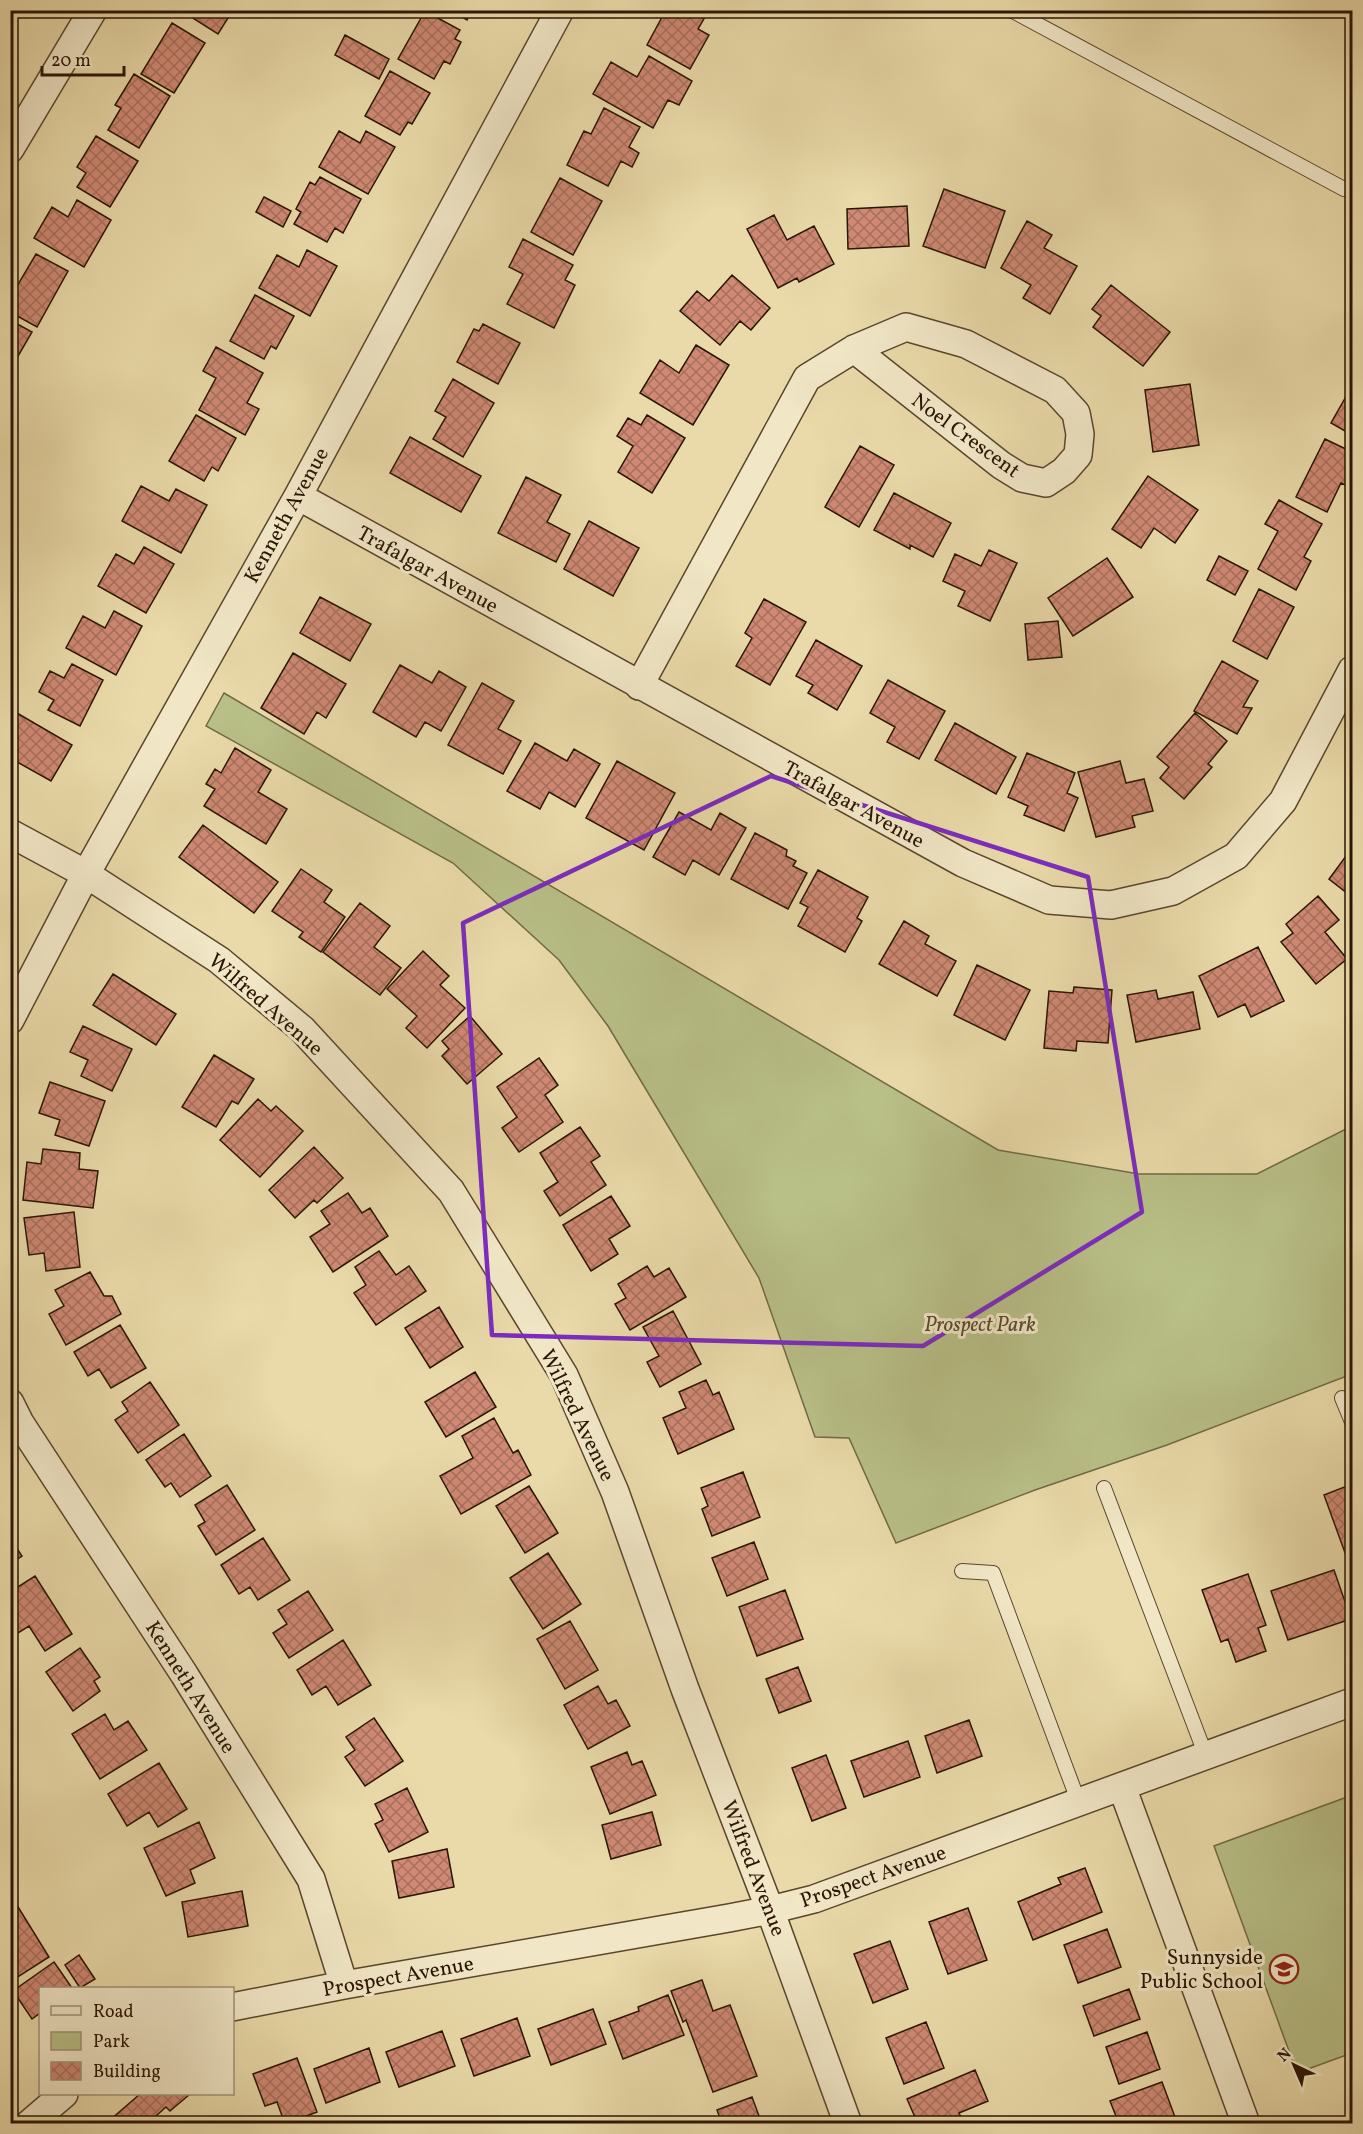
<svg xmlns="http://www.w3.org/2000/svg" width="1363" height="2134" viewBox="0 0 1363 2134" font-family="Vollkorn,serif">
  <style>
    .park { fill: #b8bf87; stroke: #716a46; stroke-width: 1.5 }
    .building { fill: url(#building-cross-hatch); stroke: #2a1504; stroke-width: 1.5 }
    .lines { fill: none; stroke-linecap: round; stroke-linejoin: round }
    .lane-casing { stroke: #5a462d; stroke-width: 16 }
    .street-casing { stroke: #5a462d; stroke-width: 30 }
    .lane { stroke: #f1e7c7; stroke-width: 14 }
    .street { stroke: #f1e7c7; stroke-width: 27 }
    .marked { fill: none; stroke: #7b2cbf; stroke-width: 4.5; stroke-linejoin: round }
    .labels { text-anchor: middle; stroke-width: 6; stroke-linejoin: round; paint-order: stroke }
    .street-label { font-size: 21px; fill: #2a1504; stroke: #f1e7c7 }
    .park-label { font-size: 21px; font-style: italic; fill: #55482b; stroke: #f1e7c7 }
    .poi-label { font-size: 21px; fill: #2a1504; stroke: #f1e7c7; text-anchor: end }
  </style>
  <defs>
    <pattern id="building-cross-hatch" width="8" height="8" patternUnits="userSpaceOnUse" patternTransform="scale(1.5)"><rect width="8" height="8" fill="#cf8974"/><path d="M0 0l8 8M0 8l8-8" fill="none" stroke="#a86f5d"/></pattern>
  </defs>
  <rect width="100%" height="100%" fill="#eadaa9"/>
  <filter id="stains"><feTurbulence type="fractalNoise" baseFrequency=".00333" numOctaves="4"/><feColorMatrix values="0 0 0 0 .2 0 0 0 0 .09 0 0 0 0 .02 0 0 0 .5 -.17"/></filter>
  <radialGradient id="worn" r=".72"><stop offset=".6" stop-color="#630" stop-opacity="0"/><stop offset="1" stop-color="#630" stop-opacity=".3"/></radialGradient>
  <path class="park" d="M224 693 998 1150 1139 1174H1257L1352 1126V1374L1167 1445 1035 1490 896 1543 849 1438 815 1437 759 1278 608 1026 559 960 453 863 206 726Z
    M1347 1797 1352 1813V2053L1297 2073 1214 1846Z"/>
  <path class="building" d="M180 10H233L218 34Z
    M450 10H472L467 20Z
    M651 10H709L698 29 709 35 690 69 647 45 662 17Z
    M425 11 460 30 455 39 461 42 450 64 444 61 434 79 398 59Z
    M172 23 205 43 174 93 141 74Z
    M345 35 389 59 379 79 335 55Z
    M649 56 692 81 679 105 668 100 653 128 593 94 611 62 637 77Z
    M390 71 430 93 412 124 408 122 400 135 365 116Z
    M134 74 170 96 139 148 108 130 121 108 115 105Z
    M604 108 640 127 629 147 639 153 632 167 621 161 608 186 567 165 584 131 591 134Z
    M339 131 360 143 366 131 395 147 368 194 319 167Z
    M96 136 138 161 110 207 77 187 86 173 77 167Z
    M320 177 361 199 343 233 335 228 327 242 294 224 301 212 296 209 310 182 315 185Z
    M560 178 602 201 573 255 531 232Z
    M944 189 1005 211 985 268 923 246Z
    M264 197 291 211 283 227 256 212Z
    M77 200 111 220 84 267 34 238 52 207 68 217Z
    M907 206 909 246 848 249 847 209Z
    M774 215 787 240 814 226 834 264 799 282 797 278 778 288 747 229Z
    M1027 221 1052 235 1044 248 1077 266 1050 314 1023 298 1031 285 1001 268Z
    M523 239 573 265 565 280 575 285 554 328 507 304 523 274 509 267Z
    M307 250 337 266 310 316 259 288 277 255 299 267Z
    M36 254 68 271 37 327 10 312V298Z
    M732 275 770 308 751 330 740 321 720 345 680 311 697 291 709 301Z
    M1111 285 1170 332 1143 366 1093 327 1101 316 1092 309Z
    M255 295 294 316 276 349 271 346 264 359 230 341Z
    M10 320 32 332 10 370Z
    M483 324 520 343 498 384 457 362 474 329 479 331Z
    M696 345 729 365 693 425 640 393 660 360 679 373Z
    M216 347 263 373 247 403 259 409 245 435 199 410 216 378 203 371Z
    M453 379 494 403 463 457 433 439 446 417 435 411Z
    M1190 384 1199 445 1153 452 1145 390Z
    M1352 386V435L1331 423Z
    M196 415 236 438 218 471 212 467 204 481 169 461Z
    M647 415 685 438 652 493 618 472 633 446 617 436 628 418 641 425Z
    M410 437 481 476 461 512 390 473Z
    M1325 439 1352 452V488L1341 483 1327 512 1296 497Z
    M860 446 894 465 859 527 825 507Z
    M1148 476 1198 510 1175 543 1154 528 1141 548 1112 529Z
    M526 477 561 495 547 522 570 534 556 562 498 533Z
    M141 486 169 501 176 489 207 505 181 553 122 521Z
    M894 493 951 523 933 557 910 545V549L874 530Z
    M1279 500 1322 524 1304 557 1311 561 1296 590 1258 569 1278 531 1265 524Z
    M589 521 639 548 613 596 564 569Z
    M144 547 174 564 146 613 98 586 116 554 134 564Z
    M989 550 1017 563 990 621 958 606 965 591 943 581 955 554 981 566Z
    M1219 556 1248 571 1235 595 1207 580Z
    M1107 558 1133 597 1073 636 1048 598Z
    M1259 589 1294 607 1267 659 1233 641Z
    M320 597 371 624 350 661 300 633Z
    M764 599 806 622 770 685 736 666 752 638 745 633Z
    M114 611 142 626 116 675 66 648 83 616 105 628Z
    M1058 621 1062 657 1028 660 1025 624Z
    M816 640 862 666 837 710 808 693 813 685 796 676Z
    M293 653 346 684 326 718 317 712 304 734 261 708Z
    M1222 661 1258 681 1243 707 1252 708 1237 734 1194 711Z
    M72 664 103 680 80 726 48 710 54 700 39 692 50 671 64 678Z
    M400 665 432 683 439 671 466 687 441 731 425 722 416 737 373 712Z
    M888 680 945 711 919 759 887 742 895 727 870 713Z
    M482 683 514 701 498 729 521 741 503 774 448 745Z
    M10 709 72 745 51 781 10 758Z
    M1195 713 1227 741 1208 764 1212 767 1184 799 1160 778 1169 767 1157 757Z
    M955 723 1016 757 996 794 935 760Z
    M535 743 567 761 574 749 600 764 575 807 549 792 540 809 507 791Z
    M235 748 271 770 258 792 287 809 266 844 204 806 215 789 206 784 215 769 221 773Z
    M1027 753 1075 773 1067 793 1078 798 1064 831 1024 815 1028 806 1008 797Z
    M617 761 675 793 644 850 586 818Z
    M1120 761 1126 783 1144 779 1153 811 1132 816 1135 827 1096 837 1078 772Z
    M679 812 711 830 720 813 746 828 719 875 693 860 685 875 653 857Z
    M203 825 278 882 254 913 179 857Z
    M755 833 787 850 786 856 796 861 793 866 807 873 788 909 731 879Z
    M1352 848V897L1329 879Z
    M301 869 332 890 324 902 345 917 321 952 299 937 303 932 272 911Z
    M818 870 868 897 857 918 862 921 845 952 798 926 808 907 800 903Z
    M1318 896 1339 920 1325 932 1347 959 1316 984 1281 942 1293 933 1286 924Z
    M360 903 390 926 374 947 401 968 380 995 323 952Z
    M904 921 929 936 925 944 956 961 937 996 879 964Z
    M1258 947 1284 1001 1251 1017 1245 1004 1218 1017 1199 976Z
    M423 951 449 976 440 985 465 1008 427 1048 406 1028 417 1016 387 989Z
    M977 965 1030 990 1005 1040 954 1015Z
    M113 974 176 1014 156 1045 93 1005Z
    M1074 987 1112 990 1108 1043 1077 1041 1076 1051 1044 1048 1049 991 1073 993Z
    M1156 990 1158 999 1193 992 1200 1029 1136 1042 1127 995Z
    M470 1016 502 1054 467 1084 442 1056 449 1049 442 1041Z
    M83 1026 132 1049 112 1091 81 1076 88 1060 70 1052Z
    M214 1055 254 1079 238 1104 232 1101 216 1127 182 1107Z
    M539 1058 558 1085 545 1095 563 1122 519 1152 502 1128 517 1117 497 1087Z
    M50 1082 105 1101 89 1146 55 1135 60 1120 39 1113Z
    M258 1099 271 1111 276 1106 303 1131 260 1177 220 1140Z
    M580 1127 600 1156 591 1162 606 1185 560 1216 544 1191 558 1182 540 1153Z
    M314 1147 343 1178 317 1203 314 1200 295 1218 269 1190Z
    M43 1149 80 1153 79 1169 98 1171 93 1208 23 1200 27 1162 41 1164Z
    M348 1193 362 1213 370 1208 388 1236 333 1272 310 1237 330 1224 321 1211Z
    M611 1196 630 1226 609 1239 618 1254 591 1271 563 1225Z
    M74 1212 80 1267 46 1271 44 1253 29 1255 24 1218Z
    M379 1251 396 1275 409 1266 426 1291 376 1325 354 1293 366 1285 355 1267Z
    M647 1266 654 1277 669 1268 686 1297 630 1330 615 1304 626 1298 618 1284Z
    M90 1272 104 1296H112L121 1314 66 1345 49 1314 64 1306 55 1290Z
    M439 1307 463 1347 430 1368 405 1328Z
    M673 1311 701 1364 660 1387 647 1362 659 1356 643 1327Z
    M120 1325 146 1368 111 1388 99 1369 88 1376 74 1352Z
    M475 1372 496 1407 446 1437 425 1402Z
    M706 1380 713 1395 719 1392 734 1429 678 1454 663 1418 686 1408 679 1392Z
    M150 1382 179 1425 138 1453 115 1420 128 1411 122 1402Z
    M494 1418 513 1453 518 1450 531 1475 461 1514 440 1476 473 1458 462 1436Z
    M184 1434 211 1476 180 1497 171 1483 165 1487 146 1460Z
    M743 1472 760 1517 712 1536 702 1509 708 1506 701 1488Z
    M1352 1484V1572L1324 1495Z
    M227 1485 255 1530 216 1555 198 1526 205 1522 195 1505Z
    M529 1486 558 1533 525 1553 496 1506Z
    M10 1538 22 1556 10 1564Z
    M263 1538 290 1580 258 1600 250 1587 239 1594 221 1565Z
    M754 1542 768 1579 727 1596 712 1558Z
    M548 1553 581 1604 543 1629 510 1578Z
    M1334 1570 1351 1619 1288 1640 1271 1591Z
    M1248 1574 1266 1625 1258 1628 1266 1651 1236 1662 1228 1639 1221 1642 1202 1590Z
    M35 1576 72 1634 45 1651 29 1626 10 1638V1592Z
    M785 1590 803 1639 757 1656 739 1607Z
    M308 1591 333 1630 289 1658 273 1633 287 1624 278 1610Z
    M570 1621 598 1670 565 1689 537 1639Z
    M343 1640 371 1685 338 1705 326 1686 312 1695 297 1670Z
    M80 1648 100 1677 94 1681 100 1691 73 1711 46 1672Z
    M798 1667 811 1701 779 1713 766 1679Z
    M598 1686 608 1704 616 1700 630 1726 588 1749 564 1705Z
    M105 1714 114 1730 128 1721 147 1750 100 1779 72 1734Z
    M374 1718 403 1761 365 1786 345 1757 355 1750 346 1737Z
    M969 1720 982 1756 937 1773 925 1736Z
    M908 1741 920 1777 864 1797 851 1761Z
    M627 1752 632 1765 642 1761 656 1795 610 1814 591 1767Z
    M826 1755 846 1808 812 1821 792 1768Z
    M159 1763 187 1809 158 1827 149 1812 127 1826 108 1794Z
    M407 1788 428 1832 389 1852 375 1824 383 1820 375 1804Z
    M652 1812 661 1845 611 1859 602 1825Z
    M199 1822 215 1858 190 1870 195 1883 166 1896 144 1848Z
    M447 1849 454 1887 399 1898 392 1861Z
    M1085 1868 1102 1912 1033 1940 1018 1902 1061 1884 1058 1878Z
    M10 1880 17 1891 10 1895Z
    M242 1891 248 1926 188 1937 182 1902Z
    M15 1902 49 1957 10 1982V1905Z
    M968 1908 987 1960 948 1974 929 1922Z
    M1107 1929 1121 1967 1078 1983 1064 1945Z
    M890 1941 908 1989 873 2003 854 1954Z
    M79 1955 95 1979 80 1988 65 1965Z
    M54 1962 72 1988H40V2013L32 2019 13 1991Z
    M702 1980 713 2011 730 2005 757 2076 713 2092 686 2020 683 2022 671 1991Z
    M1129 1989 1140 2019 1094 2036 1083 2006Z
    M668 1995 684 2035 623 2059 609 2022 639 2011 638 2007Z
    M593 2009 606 2044 551 2065 538 2029Z
    M517 2018 530 2056 474 2076 461 2039Z
    M926 2022 944 2068 904 2084 886 2038Z
    M442 2031 455 2066 399 2087 386 2052Z
    M1147 2032 1160 2069 1119 2084 1106 2047Z
    M369 2048 380 2082 326 2103 314 2069Z
    M297 2058 317 2112 285 2124 277 2102 265 2106 253 2074Z
    M975 2070 988 2101 959 2113 964 2124H918L907 2099Z
    M1162 2082 1175 2117 1157 2124H1119L1110 2101Z
    M140 2094H190L170 2111 166 2107 147 2124H111L109 2121Z
    M752 2097 762 2124H722L717 2110Z"/>
  <g class="lines">
    <g class="lane-casing">
      <path id="lane" d="M1011 10 1344 189H1352
        M1342 1398 1352 1422
        M1104 1488 1206 1756
        M962 1571 993 1573 1079 1803"/>
    </g>
    <g class="street-casing">
      <path id="street" d="M10 149 93 10
        M298 496 963 863 1049 900 1111 905 1173 891 1236 856 1283 801 1352 670
        M639 686 807 378 854 349 906 327 966 344 1055 390 1076 413 1080 434 1078 455 1064 471 1046 483 1022 478 1001 465 854 349
        M10 833 86 874 219 960 302 1029 451 1191 564 1375 615 1492 685 1689 770 1910 848 2124
        M10 1020 86 874 298 496 560 10
        M10 1403 20 1423 184 1674 311 1879 344 1985
        M1122 1787 1246 2124
        M232 2007 344 1985 729 1918 770 1910 814 1899 1352 1702
        M29 2124 64 2094"/>
    </g>
    <use href="#lane" class="lane"/>
    <use href="#street" class="street"/>
  </g>
  <path class="marked" d="M771 776 1088 877 1142 1212 923 1346 492 1335 463 923Z"/>
  <defs>
    <g id="school-ring" transform="scale(1.5)"><circle r="9.5" fill="#f1e7c7" stroke="#8f2418" stroke-width="1.5"/><path d="M0-5L7-2L0 1L-7-2ZM-4 1L0 2.5L4 1V4Q0 6-4 4Z" fill="#8f2418"/></g>
  </defs>
  <g fill-rule="evenodd">
    <use href="#school-ring" x="1284" y="1969"/>
  </g>
  <g class="labels">
    <g class="street-label">
      <text transform="translate(966 435) rotate(36)" y="7">Noel Crescent</text>
      <text transform="translate(286 515) rotate(-61)" y="7">Kenneth Avenue</text>
      <text transform="translate(428 569) rotate(29)" y="7">Trafalgar Avenue</text>
      <text transform="translate(854 804) rotate(29)" y="7">Trafalgar Avenue</text>
      <text transform="translate(266 1004) rotate(41)" y="7">Wilfred Avenue</text>
      <text transform="translate(578 1415) rotate(64)" y="7">Wilfred Avenue</text>
      <text transform="translate(191 1687) rotate(58)" y="7">Kenneth Avenue</text>
      <text transform="translate(754 1868) rotate(69)" y="7">Wilfred Avenue</text>
      <text transform="translate(873 1876) rotate(-19)" y="7">Prospect Avenue</text>
      <text transform="translate(398 1976) rotate(-10)" y="7">Prospect Avenue</text>
    </g>
    <g class="park-label">
      <text x="980" y="1331">Prospect Park</text>
    </g>
    <g class="poi-label">
      <text x="1263" y="1964">Sunnyside<tspan x="1263" dy="24">Public School</tspan></text>
    </g>
  </g>
  <rect width="1363" height="2134" fill="none" stroke="#eadaa9" stroke-width="36"/>
  <rect x="12" y="12" width="1339" height="2110" fill="none" stroke="#2a1504" stroke-width="3"/>
  <rect x="18" y="18" width="1327" height="2098" fill="none" stroke="#2a1504" stroke-width="1.5"/>
  <rect x="39" y="1987" width="195" height="108" fill="#f1e7c7" stroke="#a19379" stroke-width="1.5"/>
  <rect x="51" y="2006" width="30" height="9" fill="#f1e7c7" stroke="#a19379" stroke-width="1.5"/>
  <text x="93" y="2017" font-size="18" fill="#2a1504">Road</text>
  <rect x="51" y="2032" width="30" height="18" fill="#b8bf87" stroke="#a19379" stroke-width="1.5"/>
  <text x="93" y="2047" font-size="18" fill="#2a1504">Park</text>
  <rect x="51" y="2062" width="30" height="18" fill="url(#building-cross-hatch)" stroke="#a19379" stroke-width="1.5"/>
  <text x="93" y="2077" font-size="18" fill="#2a1504">Building</text>
  <g transform="translate(1294 2065) rotate(316)" stroke="#f1e7c7" stroke-width="4.5" paint-order="stroke">
  <path d="M0-4.5L10 22L0 15L-10 22Z" fill="#2a1504"/>
  <text y="-9" font-size="16" font-weight="bold" text-anchor="middle" fill="#2a1504">N</text>
  </g>
  <path d="M42 66v9h82v-9" fill="none" stroke="#2a1504" stroke-width="3"/>
  <text x="51" y="66" font-size="18" fill="#2a1504" stroke="#f1e7c7" stroke-width="4.5" paint-order="stroke">20 m</text>
  <rect width="100%" height="100%" filter="url(#stains)"/>
  <rect width="100%" height="100%" fill="url(#worn)"/>
</svg>
